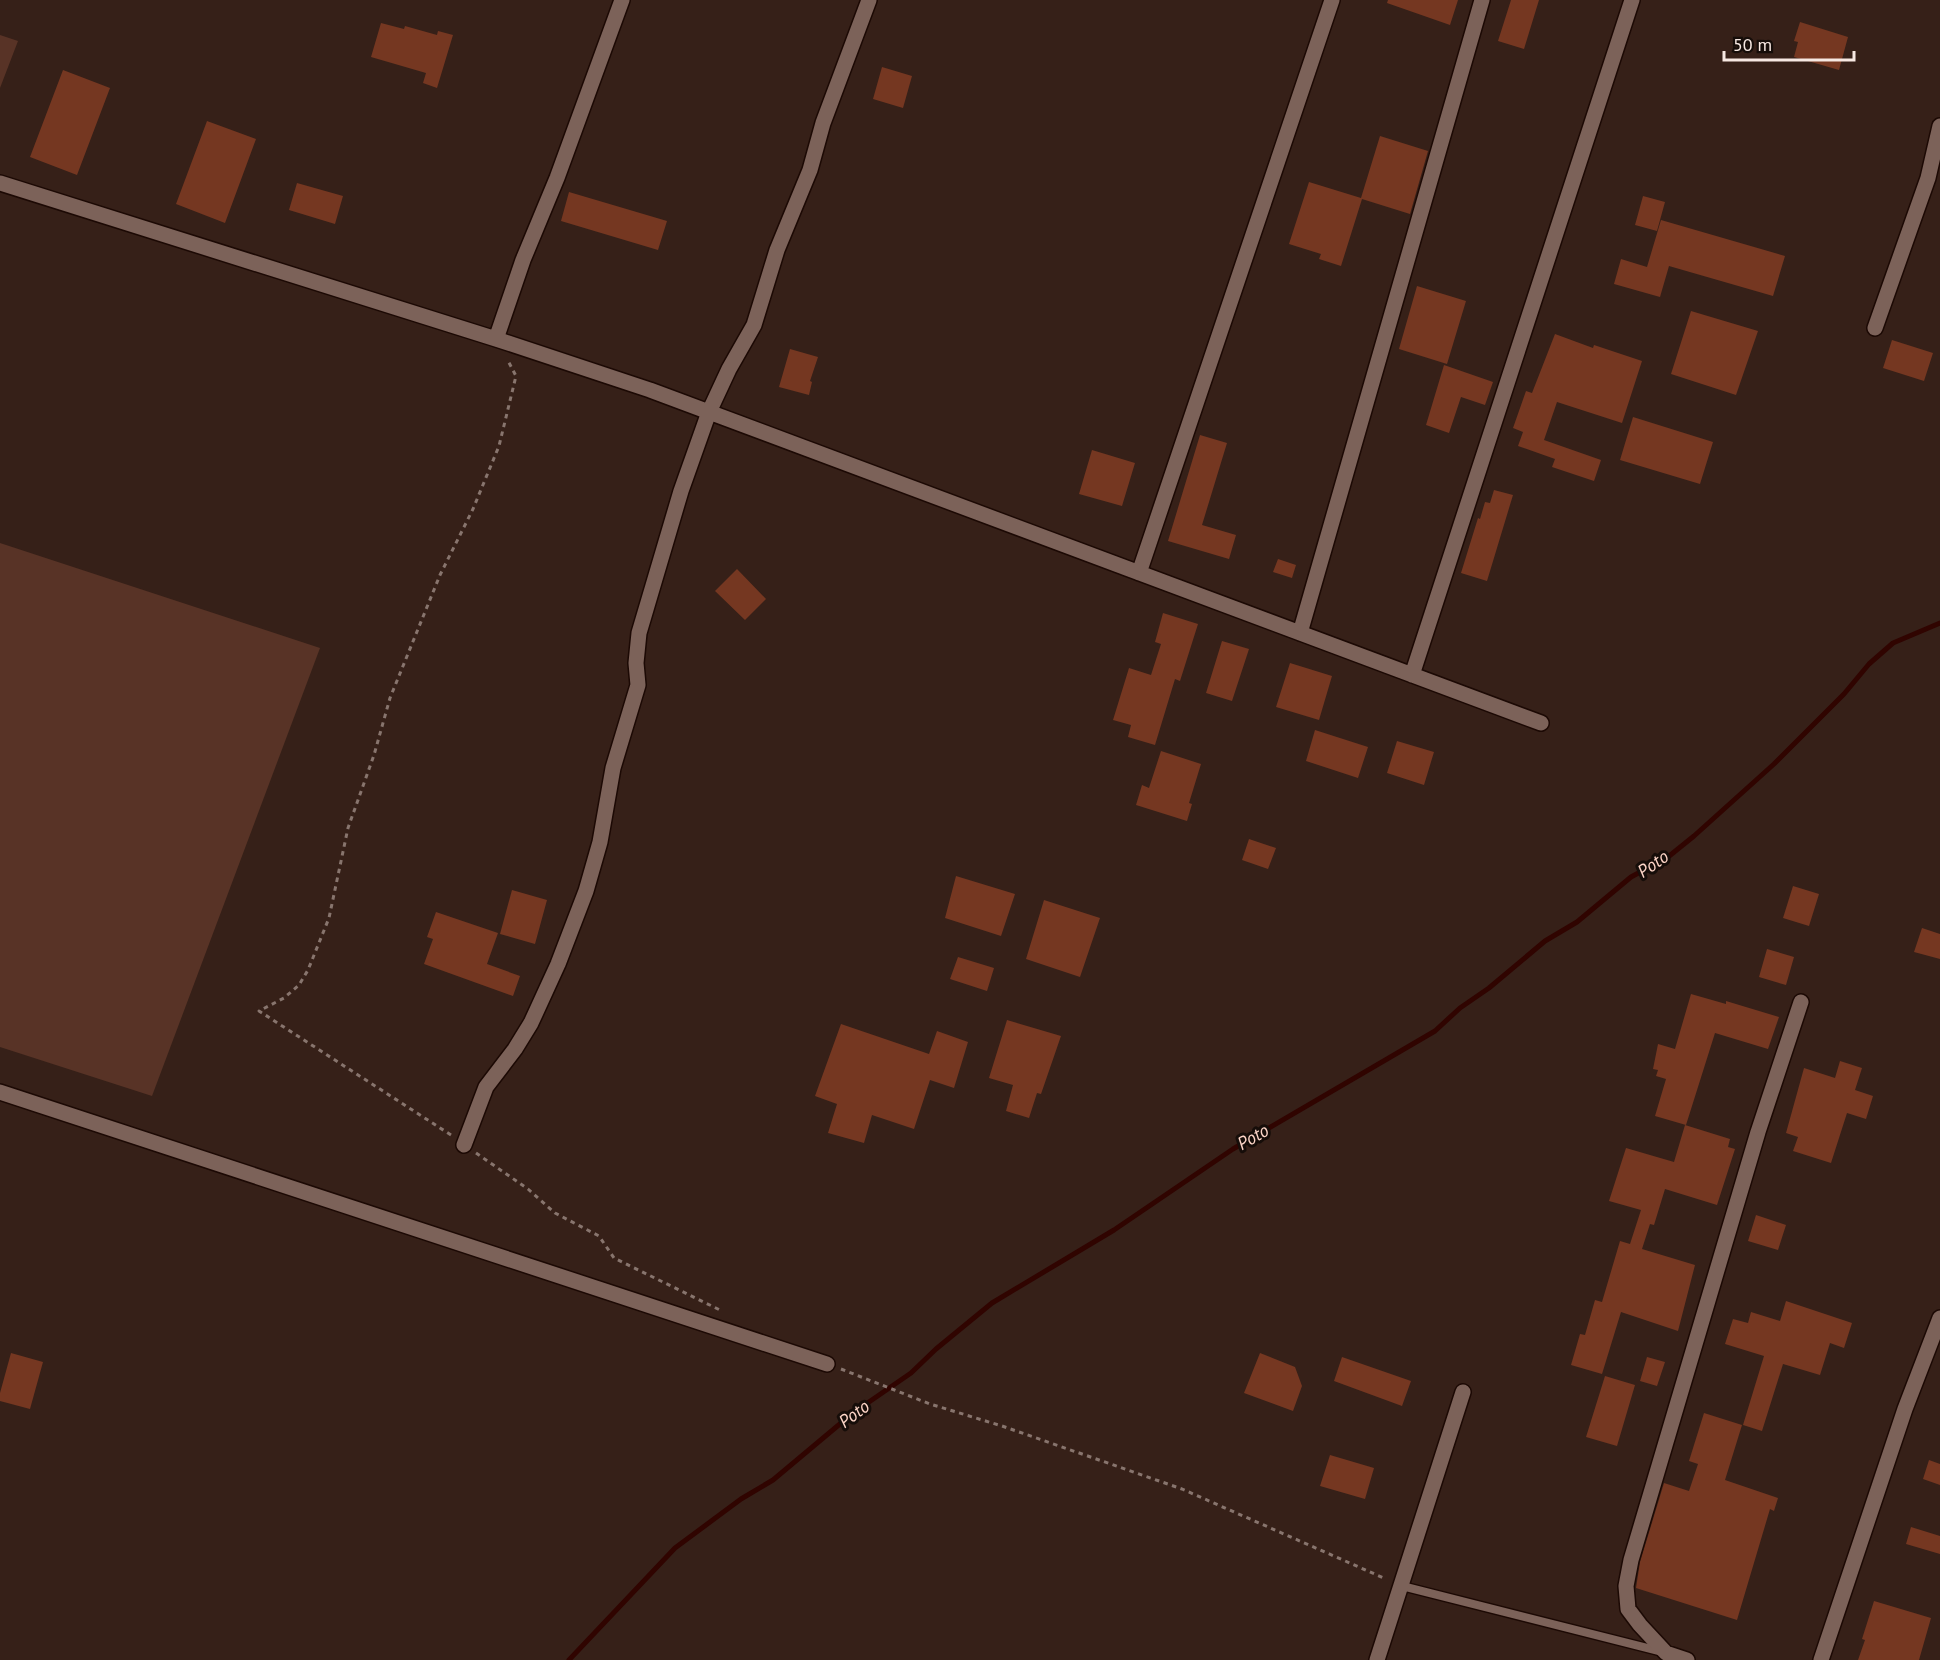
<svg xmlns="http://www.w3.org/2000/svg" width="1940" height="1660" viewBox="0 0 1940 1660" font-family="'PT Sans',sans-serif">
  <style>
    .green { fill: #583326 }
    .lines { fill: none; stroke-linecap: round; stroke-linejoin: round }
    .stream { stroke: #300400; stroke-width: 5 }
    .building { fill: #753721 }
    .lane-casing { stroke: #1c0904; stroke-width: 11 }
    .street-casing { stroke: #1c0904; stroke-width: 18 }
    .path { stroke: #88756e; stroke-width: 3; stroke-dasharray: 4.5 4.5; stroke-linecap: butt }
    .lane { stroke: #7c6259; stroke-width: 8 }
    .street { stroke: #7c6259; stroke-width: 15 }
    .labels { text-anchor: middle; stroke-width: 6; stroke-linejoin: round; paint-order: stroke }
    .water-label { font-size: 18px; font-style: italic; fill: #fdd5c7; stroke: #160d09 }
  </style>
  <rect width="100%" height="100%" fill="#362018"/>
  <path class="green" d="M0 35 18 41 0 88Z
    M0 543 320 648 152 1096 0 1047Z"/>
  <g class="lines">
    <path class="stream" d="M569 1660 675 1548 741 1499 773 1480 853 1413 911 1373 936 1349 992 1303 1114 1230 1233 1149 1435 1031 1460 1008 1489 988 1545 941 1577 922 1631 877 1668 857 1694 836 1774 764 1844 694 1869 664 1893 643 1940 623"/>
  </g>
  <path class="building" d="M1388 0H1458L1450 25 1387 3Z
    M1511 0H1539L1524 49 1498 41Z
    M1800 22 1848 37 1839 70 1794 57 1798 42 1794 41Z
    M381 23 404 29 405 26 437 35 438 31 453 35 437 88 423 83 426 73 371 57Z
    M882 67 912 76 903 108 873 99Z
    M63 70 110 88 77 175 30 157Z
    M207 121 256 139 225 223 176 204Z
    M1380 136 1428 151 1410 214 1362 199 1341 266 1319 259 1321 254 1289 244 1309 182 1361 198Z
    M297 183 343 196 335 224 289 210Z
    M569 192 667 221 658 250 561 221Z
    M1643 196 1665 202 1657 231 1635 225Z
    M1661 220 1785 256 1773 296 1669 266 1660 297 1614 284 1621 259 1647 267Z
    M1417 286 1466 301 1447 364 1399 349Z
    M1691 311 1758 331 1736 395 1671 374Z
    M1555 334 1593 348 1594 345 1642 361 1622 423 1557 402 1544 440 1601 460 1594 481 1552 467 1555 459 1518 446 1523 432 1513 428 1526 391 1532 393Z
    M1892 340 1933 353 1924 381 1883 368Z
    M790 349 818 357 810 381 812 382 809 395 779 387Z
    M1444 365 1493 382 1485 405 1461 397 1449 433 1426 425Z
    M1633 417 1713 442 1700 484 1620 460Z
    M1200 435 1227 443 1202 525 1236 535 1229 559 1168 541Z
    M1092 450 1135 463 1122 506 1079 494Z
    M1494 490 1513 495 1487 581 1461 573 1478 518 1480 519 1485 502 1490 503Z
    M1278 559 1296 565 1292 578 1273 572Z
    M737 569 766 599 745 620 715 591Z
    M1163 613 1198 624 1180 681 1175 679 1155 745 1128 737 1131 725 1113 720 1129 668 1151 675 1161 644 1155 642Z
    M1222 641 1249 649 1232 701 1206 693Z
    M1290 663 1332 676 1319 720 1276 707Z
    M1315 730 1368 747 1358 778 1306 761Z
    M1397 741 1434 752 1424 785 1387 773Z
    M1161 751 1201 764 1189 803 1192 804 1187 821 1136 805 1142 785 1149 788Z
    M1249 839 1276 848 1268 869 1242 860Z
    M956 876 1015 894 1001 936 945 918Z
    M1793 886 1819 894 1809 926 1783 918Z
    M512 890 547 900 535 944 500 934Z
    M1044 900 1100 918 1080 977 1026 959Z
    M436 912 498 933 487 964 520 976 513 996 424 964 433 939 427 937Z
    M1922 928 1940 934V959L1914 952Z
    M1767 949 1794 957 1786 985 1759 977Z
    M958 957 994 968 987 991 950 979Z
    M1691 994 1726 1004V1001L1779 1017 1768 1049 1715 1033 1686 1125 1655 1116 1666 1079 1656 1076 1658 1070 1653 1069 1658 1044 1675 1049Z
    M1007 1020 1061 1036 1041 1094 1037 1093 1029 1118 1006 1111 1013 1085 989 1078Z
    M841 1024 929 1054 937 1031 968 1042 954 1088 930 1080 914 1129 872 1115 864 1143 828 1133 837 1104 815 1096Z
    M1840 1061 1862 1068 1855 1090 1873 1096 1866 1119 1847 1113 1831 1163 1793 1151 1798 1137 1786 1133 1804 1068 1835 1078Z
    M1685 1125 1730 1139 1728 1147 1735 1149 1717 1205 1665 1189 1654 1225 1650 1224 1642 1249 1695 1265 1678 1331 1621 1312 1602 1374 1571 1365 1580 1334 1585 1335 1595 1300 1602 1302 1620 1241 1630 1244 1641 1210 1609 1201 1626 1148 1674 1162Z
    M1756 1215 1786 1225 1778 1250 1748 1241Z
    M1786 1301 1852 1323 1844 1348 1830 1343 1820 1375 1783 1364 1762 1431 1743 1425 1764 1356 1725 1344 1733 1319 1748 1323 1751 1312 1780 1321Z
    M11 1353 43 1362 30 1409 0 1401V1393Z
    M1260 1353 1295 1367 1302 1386 1293 1411 1244 1393Z
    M1342 1357 1411 1381 1402 1406 1334 1381Z
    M1647 1357 1665 1362 1657 1386 1640 1381Z
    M1605 1376 1635 1385 1617 1446 1586 1437Z
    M1704 1413 1742 1425 1725 1480 1778 1498 1774 1511 1770 1509 1737 1620 1636 1588 1640 1562 1664 1483 1689 1491 1698 1464 1689 1461Z
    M1330 1455 1374 1468 1365 1499 1320 1486Z
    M1929 1460 1940 1464V1485L1923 1479Z
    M1911 1527 1940 1536V1554L1906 1544Z
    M1874 1601 1931 1618 1919 1660H1858L1865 1640 1862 1639Z"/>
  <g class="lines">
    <g class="lane-casing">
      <path id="lane" d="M1402 1586 1663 1652"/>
    </g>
    <g class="street-casing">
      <path id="street" d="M0 183 496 339 650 390 1541 723
        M1875 328 1928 178 1940 126
        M496 339 523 260 557 178 622 0
        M1139 573 1332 0
        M1300 633 1482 0
        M1412 675 1632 0
        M0 1092 827 1364
        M464 1145 486 1087 515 1049 531 1023 558 964 586 891 600 842 613 768 638 685 636 663 639 633 681 491 709 412 729 369 754 325 777 250 810 170 823 123 869 0
        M1377 1660 1463 1392
        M1687 1660 1666 1653 1640 1625 1628 1609 1626 1586 1631 1560 1758 1132 1801 1002
        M1821 1660 1905 1409 1940 1318"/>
    </g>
    <path class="path" d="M451 1135 259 1011 284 998 299 985 308 970 329 918 348 828 374 755 390 698 440 575 473 509 499 446 516 376 507 359
      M476 1153 528 1189 555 1213 599 1236 614 1258 722 1311
      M841 1369 930 1404 1002 1426 1182 1489 1386 1579"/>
    <use href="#lane" class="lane"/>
    <use href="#street" class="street"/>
  </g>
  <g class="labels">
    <g class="water-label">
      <text transform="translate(1653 864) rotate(-35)" y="6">Poto</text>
      <text transform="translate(1253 1137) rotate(-30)" y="6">Poto</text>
      <text transform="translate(854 1414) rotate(-37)" y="6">Poto</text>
    </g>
  </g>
  <path d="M1724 51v9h130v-9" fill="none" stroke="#f7e8e2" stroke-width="3"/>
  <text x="1733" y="51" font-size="18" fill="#f7e8e2" stroke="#160d09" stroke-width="4.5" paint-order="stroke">50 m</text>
</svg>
